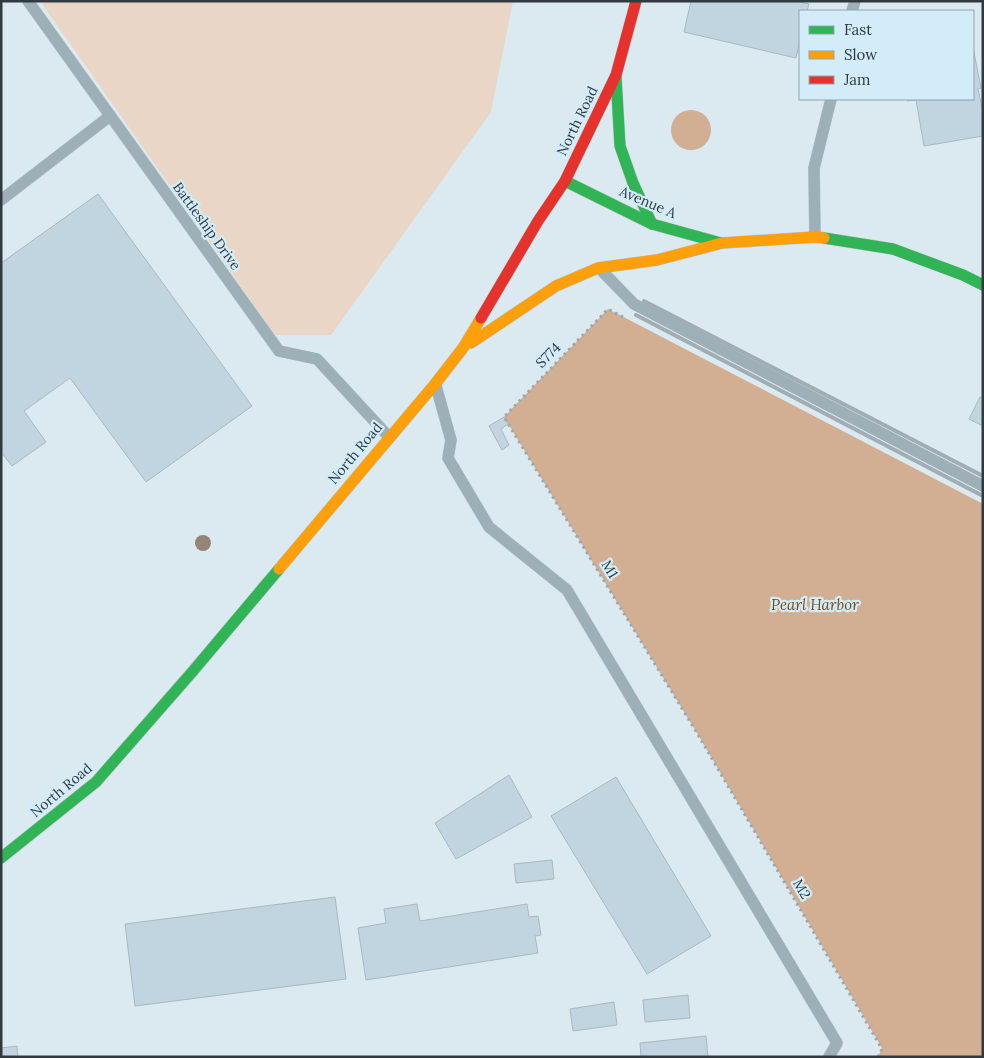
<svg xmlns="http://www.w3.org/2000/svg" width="984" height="1058" viewBox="0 0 984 1058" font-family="Lora,serif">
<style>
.green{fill:#ead6c6}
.water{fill:#d2ae93}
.building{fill:#c0d5df;stroke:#adb8bd}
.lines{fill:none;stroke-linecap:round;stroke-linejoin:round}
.lane-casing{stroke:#bac5cb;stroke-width:12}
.fast-casing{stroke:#bac5cb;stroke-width:12}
.slow-casing{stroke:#bac5cb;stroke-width:12}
.jam-casing{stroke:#bac5cb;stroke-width:12}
.path{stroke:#9aa9af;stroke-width:3;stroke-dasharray:2.5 4;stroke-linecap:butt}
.lane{stroke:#9dafb7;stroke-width:11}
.fast{stroke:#30b455;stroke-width:11}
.slow{stroke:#ff9f0a;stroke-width:11}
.jam{stroke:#e5322d;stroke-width:11}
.rail{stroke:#a0aeb4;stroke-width:4}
.tree{fill:#948576}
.labels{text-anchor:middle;stroke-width:4.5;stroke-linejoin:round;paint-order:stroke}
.street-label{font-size:14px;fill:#303a3f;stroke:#d2ecf9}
.water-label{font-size:15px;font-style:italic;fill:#7e4718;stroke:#d2ecf9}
</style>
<rect width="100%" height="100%" fill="#dbe9f0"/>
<path class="green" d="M45 1H513L491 112 331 335H275L42 4Z"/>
<g class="water">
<circle cx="691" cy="130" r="20"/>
<path d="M608 309 983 504V1057H878L882 1048 697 733 504 417Z"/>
</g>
<g class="building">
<path d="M691 1H795L809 4 807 11H800V40L796 58 684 32Z"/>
<path d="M973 47 981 88 978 89 983 112V136L924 146 916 100 907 101 908 99H973Z"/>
<path d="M98 194 252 406 146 482 70 378 24 411 46 442 12 466 1 452V263Z"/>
<path d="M980 397 983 398V426L969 419Z"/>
<path d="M504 417 508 424 501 429 509 445 502 450 489 426Z"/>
<path d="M509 775 532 817 456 859 435 823Z"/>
<path d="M616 777 711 936 647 974 551 816Z"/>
<path d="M552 860 554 879 516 883 514 864Z"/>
<path d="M335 897 346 979 135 1006 125 924Z"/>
<path d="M417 904 420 921 527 904 529 917 538 916 541 935 535 936 538 953 366 980 358 928 386 923 384 909Z"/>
<path d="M688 995 690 1018 645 1022 643 1000Z"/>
<path d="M614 1002 617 1025 573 1031 570 1009Z"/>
<path d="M706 1036 708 1057H641L640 1043Z"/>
<path d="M17 1046 18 1057H1V1048Z"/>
</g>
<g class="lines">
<g class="lane-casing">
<g id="lane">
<path d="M28 1 279 351 317 359 389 437"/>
<path d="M852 11 855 1"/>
<path d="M1 200 110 116"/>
<path d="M815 237 814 168 831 99"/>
<path d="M600 269 634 304 983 486"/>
<path d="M436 386 451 440 448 458 489 527 567 590 837 1043 829 1057"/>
</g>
</g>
<g class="fast-casing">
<g id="fast">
<path d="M616 77 620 146 633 183 652 224"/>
<path d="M565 181 652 224 721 243"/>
<path d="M824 238 893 249 963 275 983 285"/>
<path d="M1 858 96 782 193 671 279 569"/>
</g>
</g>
<g class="slow-casing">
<g id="slow">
<path d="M471 343 556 286 598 268 657 260 722 243 815 237 824 238"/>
<path d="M279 569 435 384 463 348 481 318"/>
</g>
</g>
<g class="jam-casing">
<path id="jam" d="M481 318 538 221 565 181 616 75 636 1"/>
</g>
<path class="path" d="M623 317 608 309 504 417 697 733 882 1049 878 1057"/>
<use href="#lane" class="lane"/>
<use href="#fast" class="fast"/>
<use href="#slow" class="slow"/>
<use href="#jam" class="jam"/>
<g class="rail">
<path d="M644 301 983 476"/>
<path d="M636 315 983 496"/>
</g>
</g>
<circle class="tree" cx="203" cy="543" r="8"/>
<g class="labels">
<g class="street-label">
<text transform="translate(577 121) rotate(-64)" y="5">North Road</text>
<text transform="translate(648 202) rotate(23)" y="5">Avenue A</text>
<text transform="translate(207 226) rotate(54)" y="5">Battleship Drive</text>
<text transform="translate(548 355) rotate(-46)" y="5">S774</text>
<text transform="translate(355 453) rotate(-50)" y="5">North Road</text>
<text transform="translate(610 569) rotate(59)" y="5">M1</text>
<text transform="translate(61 790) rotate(-40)" y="5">North Road</text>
<text transform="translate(802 889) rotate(60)" y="5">M2</text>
</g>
<g class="water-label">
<text x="815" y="610">Pearl Harbor</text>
</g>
</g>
<rect width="984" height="1058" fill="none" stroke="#303a3f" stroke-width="5"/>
<rect x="799" y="10" width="175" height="90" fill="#d2ecf9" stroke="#91a5af"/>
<rect x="809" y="26" width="25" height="8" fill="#30b455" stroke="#91a5af"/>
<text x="844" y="35" font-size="15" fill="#303a3f">Fast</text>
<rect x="809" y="51" width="25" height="8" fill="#ff9f0a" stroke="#91a5af"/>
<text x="844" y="60" font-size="15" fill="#303a3f">Slow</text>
<rect x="809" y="76" width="25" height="8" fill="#e5322d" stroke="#91a5af"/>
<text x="844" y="85" font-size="15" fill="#303a3f">Jam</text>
</svg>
